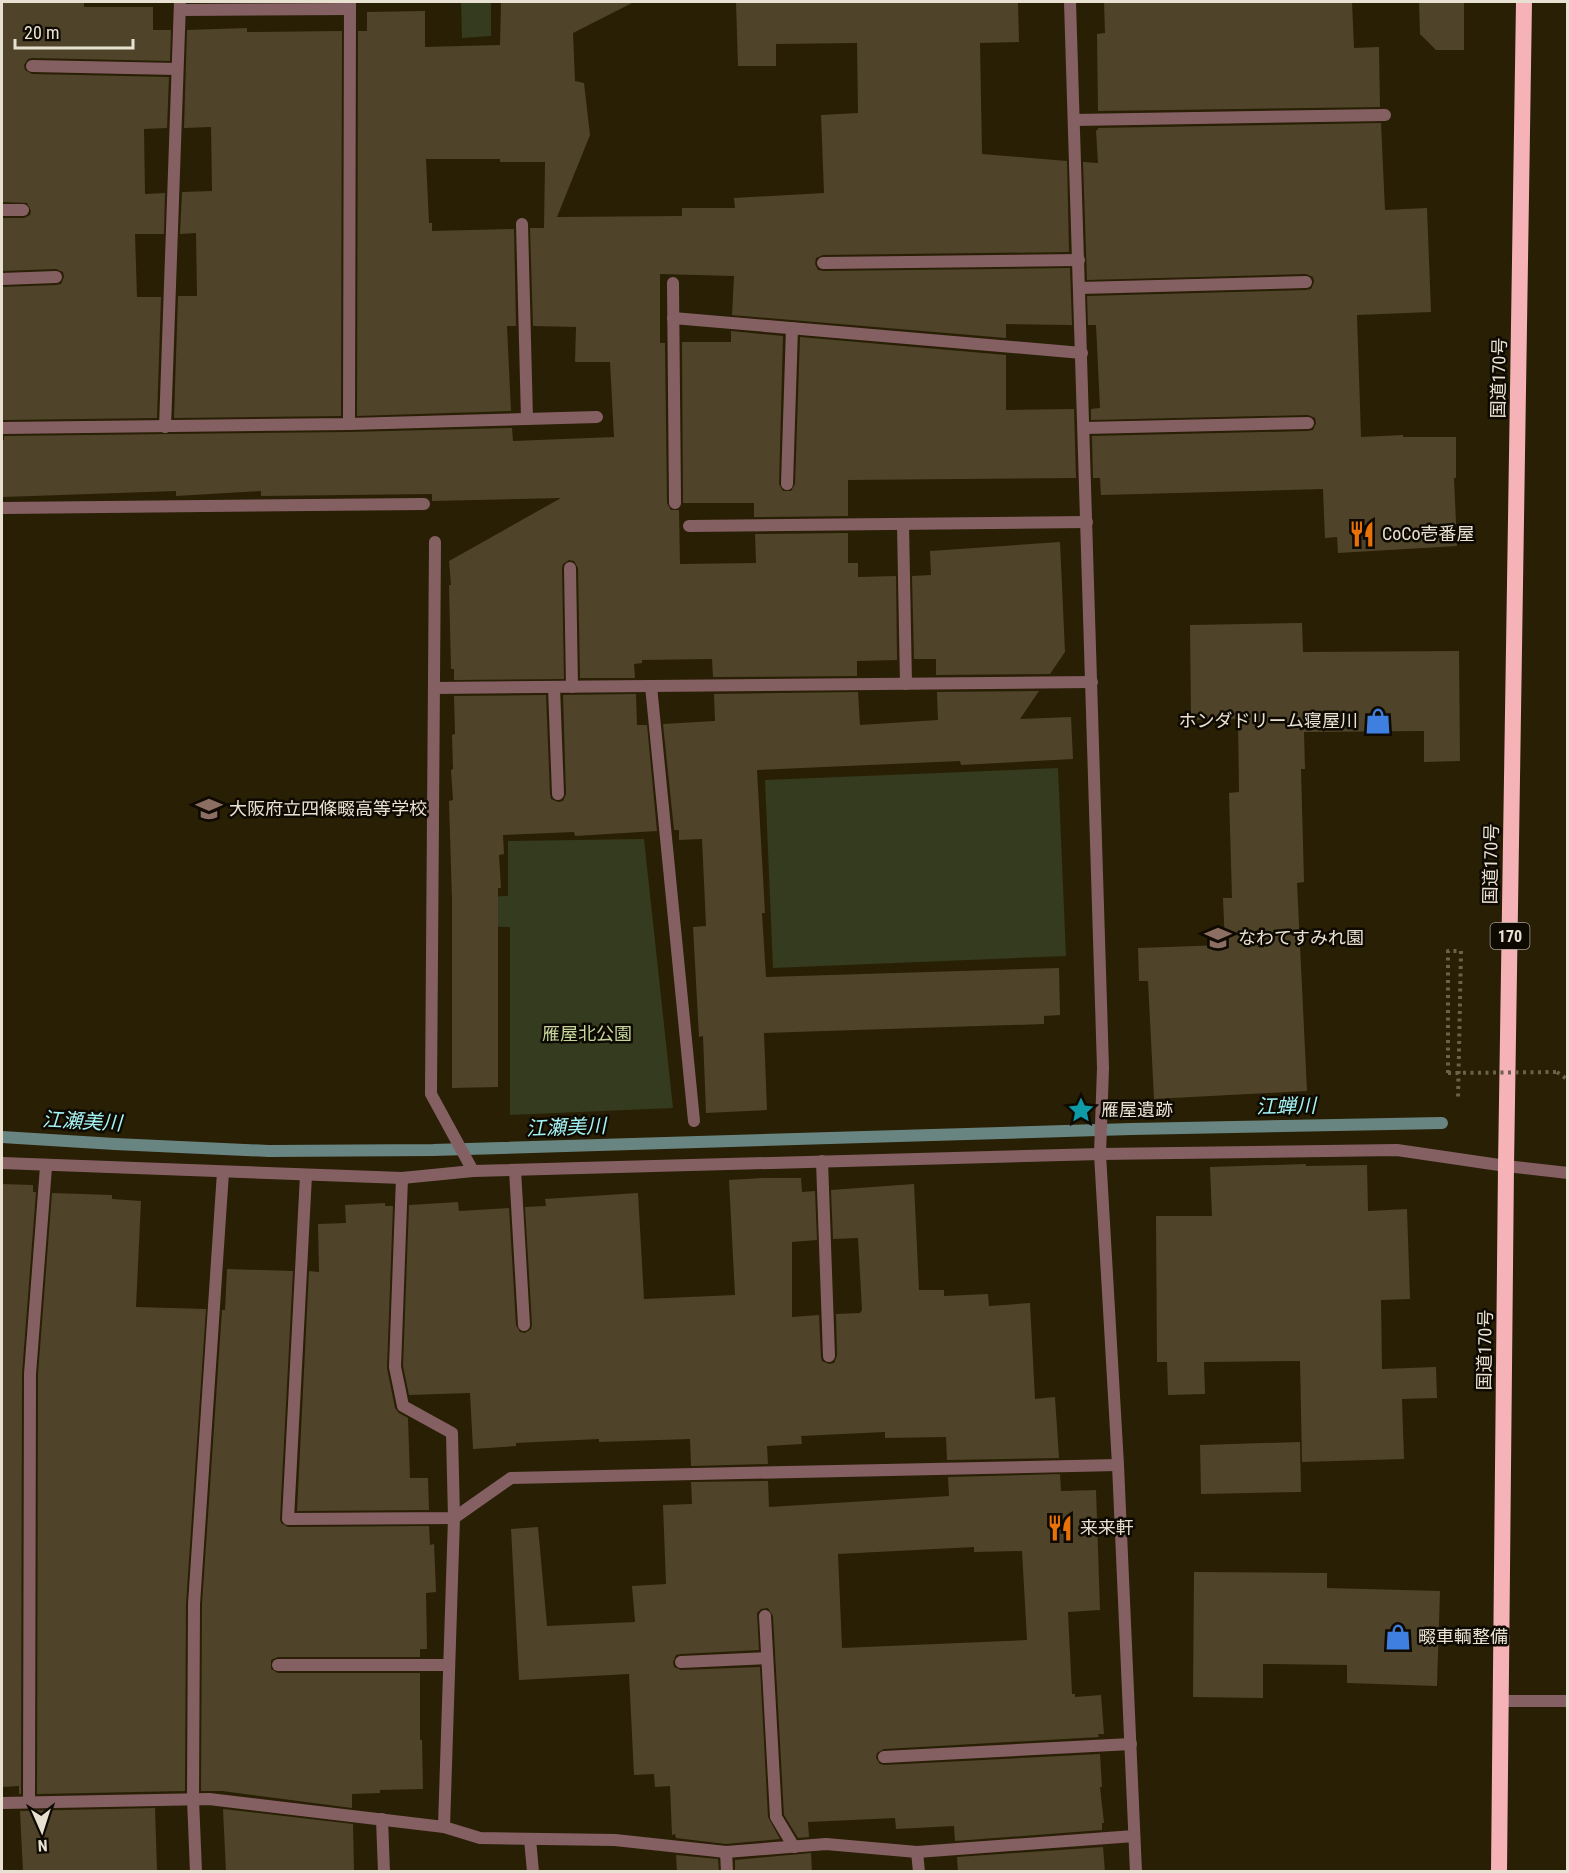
<svg xmlns="http://www.w3.org/2000/svg" width="1569" height="1873" viewBox="0 0 1569 1873" font-family="'Roboto Condensed','Noto Sans JP',sans-serif">
<style>
.green{fill:#343b1e}
.lines{fill:none;stroke-linecap:round;stroke-linejoin:round}
.stream{stroke:#698581;stroke-width:12}
.building{fill:#4f442a;fill-rule:evenodd}
.path{stroke:#6b624c;stroke-width:4;stroke-dasharray:3 4.5;stroke-linecap:butt}
.service{stroke:#856063;stroke-width:12}
.minor{stroke:#856063;stroke-width:12}
.tertiary{stroke:#856063;stroke-width:12}
.trunk{stroke:#f5b3b8;stroke-width:16}
.path-bridge{stroke:#6b624c;stroke-width:4;stroke-dasharray:3 4.5;stroke-linecap:butt}
.labels{text-anchor:middle;stroke-width:5;stroke-linejoin:round;paint-order:stroke}
.shield{fill:#0e0a02;stroke:#a7a094;stroke-width:1.5}
.shield-label{font-size:16px;font-weight:bold;fill:#e8e1d2}
.street-label{font-size:18px;fill:#e8e1d2;stroke:#0e0a02}
.poi-label{font-size:18px;fill:#e8e1d2;stroke:#0e0a02;text-anchor:start}
.park-label{font-size:18px;fill:#c7d69d;stroke:#0e0a02}
.water-label{font-size:20px;font-style:italic;fill:#a4f3f5;stroke:#0e0a02}
</style>
<rect width="100%" height="100%" fill="#291f05"/>
<g class="green">
<path d="M461 2H491V36L462 38Z"/>
<path d="M1058 768 1066 956 773 968 765 780Z"/>
<path d="M644 839 673 1108 510 1115V927L454 926 452 898 508 896V841Z"/>
</g>
<g class="lines">
<path class="stream" d="M2 1137 115 1144 269 1151 433 1150 1131 1129 1442 1123"/>
</g>
<g class="building">
<path d="M2 2H84V7H153V30H171L170 61 32 58 28 59 24 65 25 70 32 74 169 77 167 128 144 129 145 194 165 193 164 234H135L137 297H161L157 418 3 420 2 287 56 285 61 284 64 277 63 272 56 269 2 271V218H24L30 215 31 211 27 203 2 202Z"/>
<path d="M501 2H634L573 33 575 81 584 83 590 135 557 217 682 216V208H735L734 198 824 193 821 115 858 113 857 43 776 44V66H738L736 2H1018L1019 42 980 43 982 154 1067 161 1069 252 823 255 816 258 815 264 818 270 823 271 1070 268 1072 325 1006 324V338L732 315 734 276 660 274V343H665L667 503 671 510H679L680 564 756 563 755 534 848 533V563H858V577L896 576 897 660 857 661V676L713 677 712 659 642 660V663L634 664 635 678H580L578 568 574 561 569 560 563 564 562 568 564 679 454 680V669H451L449 585H451L449 561 561 498 432 501V494L261 496V491L176 496V491L3 497 2 440H4V436L349 432 512 428 513 441 614 437 610 362H575L576 327 533 326 530 228H544L545 162H500V159H426L429 223H432V231L514 229 516 326H507L511 411 357 416 358 31H367V12L425 11V47L500 45Z"/>
<path d="M1104 2H1352L1354 48 1379 47 1380 107 1098 111 1097 34 1105 33Z"/>
<path d="M1419 2H1464V50H1436L1420 34Z"/>
<path d="M247 28V32L342 31 341 416 174 418 178 296H197L196 233 180 234 182 192 212 191 211 127 184 128 187 30Z"/>
<path d="M1381 123 1385 210 1427 208 1431 312 1357 315 1361 437 1403 435V437H1456V478H1454L1457 546 1338 553 1337 537 1325 538 1323 489 1101 495 1100 478H1093L1092 436 1308 431 1313 430 1316 423 1315 418 1308 415 1091 420V409L1100 408 1096 325H1088L1087 296 1306 290 1311 289 1314 282 1313 277 1306 274 1087 280 1083 162 1098 163 1096 130H1098V128Z"/>
<path d="M731 331 783 336 779 484 783 491H791L795 484 800 337 1006 355V410L1074 409 1076 478 848 480V516L754 517V503H683L682 342H731Z"/>
<path d="M1060 542 1065 652 1050 674 936 675V659H914L912 576 931 575 930 551Z"/>
<path d="M1302 623 1303 652 1459 651 1460 761 1424 762V731L1304 732 1305 769H1301L1304 882 1297 883 1307 1091 1154 1099 1148 981H1139L1138 948 1225 945 1223 898H1232L1229 793 1239 792 1238 719 1191 720 1190 625Z"/>
<path d="M1039 691 1020 719 1071 717 1073 759 961 765 960 761 757 770 765 913H762L766 977 1059 968 1060 1015 1044 1016V1024L764 1033 767 1110 706 1113 703 1036 699 1037 693 927 706 926 702 839 679 840V830H674L663 724 715 721 714 694 858 692 860 725 938 720 937 692Z"/>
<path d="M636 694 637 725H647L657 831 575 836 574 832 503 835 504 854 499 855 501 888H498V1087L452 1088V901L449 801 453 800 451 770 453 769 452 735 455 734 454 696 546 695 550 794 551 799 558 802 563 801 566 794 563 695Z"/>
<path d="M1306 1164V1166L1367 1165 1368 1211 1407 1209 1410 1299 1381 1300 1382 1369 1436 1367 1437 1398 1402 1399 1404 1459 1302 1462 1300 1361 1204 1362 1205 1394 1168 1395 1167 1362H1157L1156 1216H1212L1210 1167Z"/>
<path d="M763 1178H801L802 1192 815 1191 817 1240 792 1242V1317L819 1315 821 1357 822 1361 829 1364 834 1363 837 1356 836 1314 860 1313 862 1310 858 1238 833 1239 831 1190 914 1184 919 1290H944V1296L988 1294 989 1306 1030 1303 1035 1399 1055 1397 1059 1458 947 1460 946 1437 885 1438V1432L801 1436 802 1444 767 1446 768 1464 691 1466 690 1439 599 1442V1439L516 1443V1446L473 1449 470 1393 409 1395 403 1366 409 1205 458 1202 459 1211 509 1208 516 1325 520 1332 525 1333 531 1329 532 1325 525 1207 546 1206 545 1199 638 1193 644 1299 735 1295 729 1180Z"/>
<path d="M2 1184 33 1185V1192H36L22 1374 21 1794H19V1786L2 1787Z"/>
<path d="M52 1193 112 1195V1199L141 1201 136 1307 206 1309 186 1604 185 1791 37 1794 38 1374Z"/>
<path d="M385 1203V1206H393L387 1368 395 1408 399 1413 408 1418 410 1478H428L429 1510 297 1511 309 1271 319 1272 318 1224 346 1223 345 1205Z"/>
<path d="M227 1269 293 1271 280 1519 281 1523 288 1527 429 1526 430 1545 434 1544 436 1592 426 1593 427 1649H420V1657H278L271 1660V1669L278 1673H420V1740H422L423 1789 380 1790V1793L352 1794V1808L222 1791H201L202 1604 222 1310H225Z"/>
<path d="M1300 1442 1301 1492 1201 1494 1200 1445Z"/>
<path d="M1060 1474 1061 1491 1096 1490 1100 1610 1068 1612 1072 1694H1075V1697L1101 1695 1104 1734H1098L1099 1737 884 1749 877 1753 876 1758 880 1764 884 1765 1100 1754 1102 1787H1100L1104 1823H1102V1830L955 1841 954 1826 896 1829 895 1818 808 1822 809 1837 798 1838 784 1815 773 1616 768 1608 761 1609 757 1613 759 1650 681 1654 676 1655 673 1662 674 1667 681 1670 760 1667 768 1817 780 1839 726 1844 676 1838 675 1834 672 1835 670 1786 655 1787 654 1774 634 1775 629 1674 519 1680 511 1529 538 1527 547 1626 635 1622 632 1586 666 1584 663 1505 692 1504 691 1482 768 1481 769 1507 949 1496 948 1477ZM974 1547V1552L1022 1551 1027 1640 842 1648 838 1554Z"/>
<path d="M1194 1572 1327 1573V1588L1440 1591 1437 1686 1347 1683V1665L1263 1664V1698L1193 1697Z"/>
<path d="M155 1808 157 1872H23L20 1811Z"/>
<path d="M223 1809 353 1824 354 1870 226 1872Z"/>
<path d="M1103 1847 1105 1872H958L957 1857Z"/>
<path d="M811 1853 812 1872H735V1860Z"/>
<path d="M676 1855 718 1859 719 1872H677Z"/>
</g>
<g class="lines">
<g class="path">
<path d="M1557 1072 1568 1080"/>
<path d="M1448 1073V951H1461L1458 1100"/>
</g>
<g class="service">
<path d="M522 224 527 419"/>
<path d="M349 424 597 417"/>
<path d="M787 484 792 328"/>
<path d="M2 508 424 504"/>
<path d="M570 568 572 687"/>
<path d="M554 687 558 794"/>
<path d="M822 1161 829 1356"/>
<path d="M515 1170 524 1325"/>
<path d="M765 1616 776 1817 794 1847"/>
<path d="M681 1662 767 1658"/>
<path d="M278 1665H449"/>
<path d="M884 1757 1131 1744"/>
<path d="M193 1799 196 1872"/>
<path d="M917 1852 919 1872"/>
</g>
<g class="minor">
<path d="M1070 2 1103 1068 1100 1154 1118 1465 1136 1872"/>
<path d="M180 10 350 9"/>
<path d="M32 66 177 69"/>
<path d="M1074 120 1385 115"/>
<path d="M2 210H23"/>
<path d="M823 263 1079 260"/>
<path d="M2 279 56 277"/>
<path d="M673 283 675 503"/>
<path d="M1080 288 1306 282"/>
<path d="M673 318 1082 353"/>
<path d="M165 427 180 2"/>
<path d="M2 428 349 424 350 2"/>
<path d="M1084 428 1308 423"/>
<path d="M903 524 906 684"/>
<path d="M689 526 1087 522"/>
<path d="M435 542 431 1094 473 1171"/>
<path d="M651 686 694 1121"/>
<path d="M435 688 1092 682"/>
<path d="M2 1163 402 1178 473 1171 1100 1154 1397 1150 1506 1166"/>
<path d="M306 1175 288 1519 454 1518 452 1433 403 1406 395 1367 402 1178"/>
<path d="M1501 1701H1568"/>
<path d="M193 1799 194 1604 223 1172"/>
<path d="M29 1802 30 1374 46 1167"/>
<path d="M2 1803 209 1799 444 1827 480 1838 615 1840 726 1852 826 1844 917 1852 1134 1836"/>
<path d="M382 1819 384 1872"/>
<path d="M444 1827 454 1518 511 1478 1118 1465"/>
<path d="M530 1839 533 1872"/>
<path d="M726 1852 727 1872"/>
</g>
<path class="tertiary" d="M1506 1166 1568 1173"/>
<path class="trunk" d="M1499 1872 1506 1166 1524 2"/>
<path class="path-bridge" d="M1448 1073 1557 1072"/>
</g>
<defs>
<g id="restaurant-bare" transform="scale(2.07)"><path d="M-5-6h1v4h1v-4h1v4h1v-4h1v5L-1.5 .5V6h-2V.5L-5-1ZM5-6V6H3V1.5H1.5Q1.5-4 5-6Z" fill="#e8710a" stroke="#0e0a02" stroke-width="2.5" paint-order="stroke"/></g>
<g id="shop-bare" transform="scale(2.07)"><path d="M-5-2.5h2.3a2.7 3.5 0 0 1 5.4 0H5L5.5 6h-11ZM-1.5-2.5h3a1.5 2.3 0 0 0-3 0Z" fill="#3f7fe0" stroke="#0e0a02" stroke-width="2.5" paint-order="stroke"/></g>
<g id="school-bare" transform="scale(2.07)"><path d="M0-5L7-2L0 1L-7-2ZM-4 1L0 2.5L4 1V4Q0 6-4 4Z" fill="#8d6e63" stroke="#0e0a02" stroke-width="2.5" paint-order="stroke"/></g>
<g id="sight-bare" transform="scale(2.07)"><path d="M0-6L1.8-2.2L6-1.7L2.9 1.2L3.7 5.4L0 3.3L-3.7 5.4L-2.9 1.2L-6-1.7L-1.8-2.2Z" fill="#0f9aa8" stroke="#0e0a02" stroke-width="2.5" paint-order="stroke"/></g>
</defs>
<g fill-rule="evenodd">
<use href="#restaurant-bare" x="1362" y="534"/>
<use href="#shop-bare" x="1378" y="721"/>
<use href="#school-bare" x="209" y="809"/>
<use href="#school-bare" x="1218" y="938"/>
<use href="#sight-bare" x="1081" y="1110"/>
<use href="#restaurant-bare" x="1060" y="1528"/>
<use href="#shop-bare" x="1398" y="1637"/>
</g>
<g class="labels">
<rect class="shield" x="1490.5" y="923" width="39" height="26" rx="4.5"/>
<g class="shield-label">
<text x="1510" y="942">170</text>
</g>
<g class="street-label">
<text transform="translate(1499 378) rotate(-89)" y="6">国道170号</text>
<text transform="translate(1491 864) rotate(-89)" y="6">国道170号</text>
<text transform="translate(1485 1350) rotate(-89)" y="6">国道170号</text>
</g>
<g class="poi-label">
<text x="1382" y="540">CoCo壱番屋</text>
<text x="1358" y="727" text-anchor="end">ホンダドリーム寝屋川</text>
<text x="229" y="815">大阪府立四條畷高等学校</text>
<text x="1238" y="944">なわてすみれ園</text>
<text x="1101" y="1116">雁屋遺跡</text>
<text x="1080" y="1534">来来軒</text>
<text x="1418" y="1643">畷車輌整備</text>
</g>
<g class="park-label">
<text x="587" y="1040">雁屋北公園</text>
</g>
<g class="water-label">
<text transform="translate(1286 1106) rotate(-1)" y="7">江蝉川</text>
<text transform="translate(82 1121) rotate(3)" y="7">江瀬美川</text>
<text transform="translate(566 1127) rotate(-2)" y="7">江瀬美川</text>
</g>
</g>
<rect width="1569" height="1873" fill="none" stroke="#e8e1d2" stroke-width="6"/>
<g transform="translate(42 1831) rotate(177)" stroke="#0e0a02" stroke-width="4.5" paint-order="stroke">
<path d="M0-4.5L10 22L0 15L-10 22Z" fill="#e8e1d2"/>
<text y="-9" font-size="16" font-weight="bold" text-anchor="middle" fill="#e8e1d2">N</text>
</g>
<path d="M15 39v9h118v-9" fill="none" stroke="#e8e1d2" stroke-width="3"/>
<text x="24" y="39" font-size="18" fill="#e8e1d2" stroke="#0e0a02" stroke-width="4.5" paint-order="stroke">20 m</text>
</svg>
